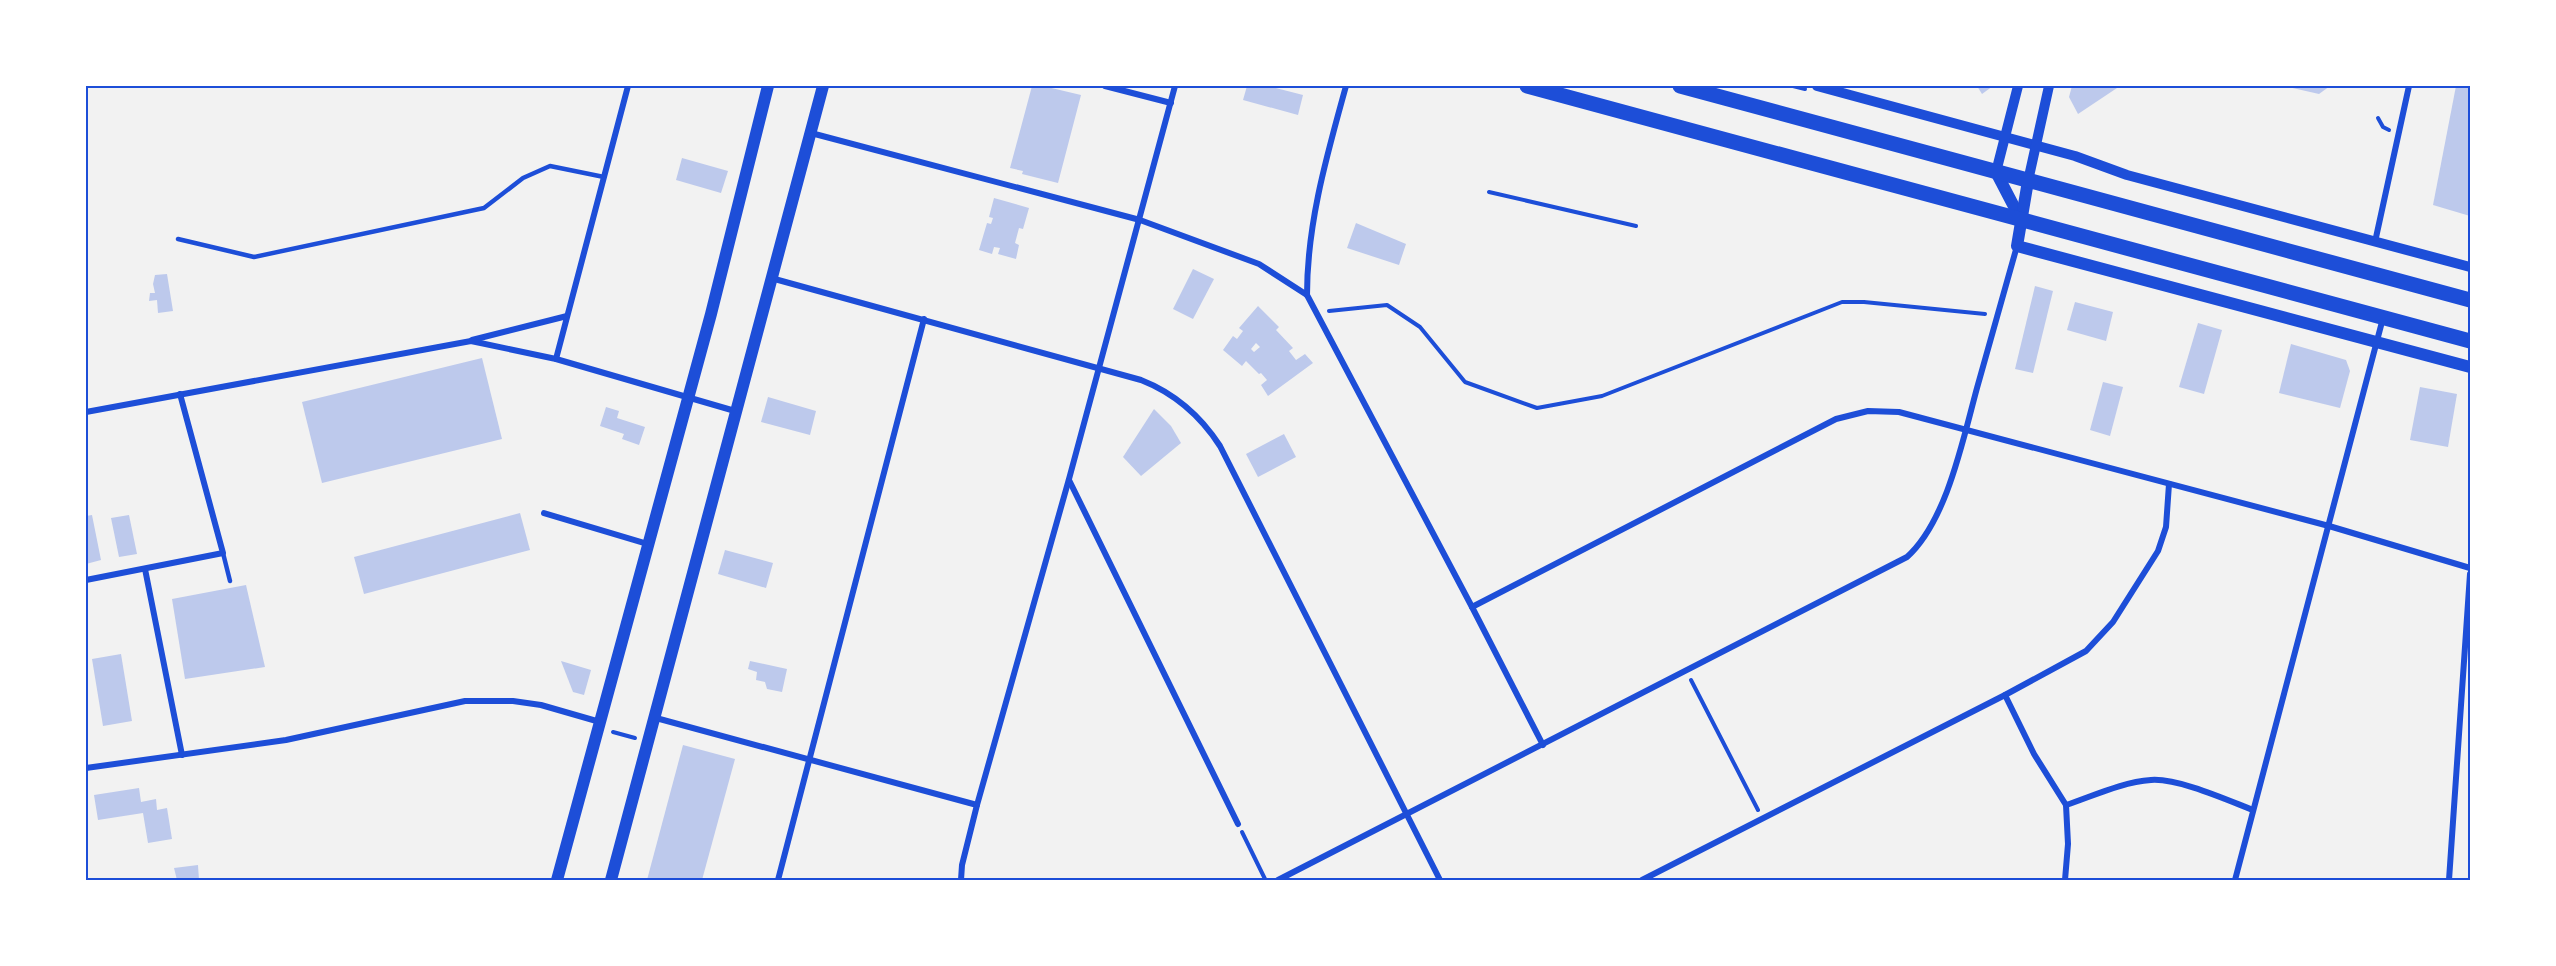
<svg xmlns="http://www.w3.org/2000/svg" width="2556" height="966" viewBox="0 0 2556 966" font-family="'Asap Condensed',sans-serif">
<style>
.building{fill:#bdc9ec;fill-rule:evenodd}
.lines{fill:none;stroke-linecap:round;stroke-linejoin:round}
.path{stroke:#1d4ed8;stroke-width:4}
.service{stroke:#1d4ed8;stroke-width:4.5}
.minor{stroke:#1d4ed8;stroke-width:6}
.tertiary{stroke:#1d4ed8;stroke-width:10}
.secondary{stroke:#1d4ed8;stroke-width:12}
.primary{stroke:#1d4ed8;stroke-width:15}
.neatline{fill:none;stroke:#1d4ed8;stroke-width:2}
</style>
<rect width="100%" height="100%" fill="#f2f2f2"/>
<g class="building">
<path d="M1032 86H1043L1081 95 1058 183 1022 174 1023 171 1010 168Z"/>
<path d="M1247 86H1268L1303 95 1298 115 1243 100Z"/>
<path d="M1977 86H1993L1982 94Z"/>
<path d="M2072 86H2120L2078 114 2069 97Z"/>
<path d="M2284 86H2330L2319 94Z"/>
<path d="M2456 86H2470V216L2433 205Z"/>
<path d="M682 158 728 171 721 193 676 180Z"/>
<path d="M994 198 1029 208 1023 229 1019 228 1015 243 1019 245 1016 259 998 254 1000 248 994 247 992 254 979 250 987 223 991 224 993 218 989 217Z"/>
<path d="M1356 223 1406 244 1399 265 1347 248Z"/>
<path d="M1193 269 1214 279 1193 319 1173 309Z"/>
<path d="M167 274 173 311 158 313 157 300 149 301 150 293H155L153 284 155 275Z"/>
<path d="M2035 286 2053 291 2033 373 2015 369Z"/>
<path d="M2075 302 2113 312 2106 341 2067 330Z"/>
<path d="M1258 306 1279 327 1276 330 1293 348 1289 351 1296 360 1305 354 1313 363 1268 396 1261 385 1267 380 1261 373 1259 374 1246 361 1242 366 1223 350 1233 336 1237 339 1243 331 1239 328ZM1256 343 1260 347 1254 352 1251 349Z"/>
<path d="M2198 323 2222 330 2204 394 2179 387Z"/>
<path d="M2291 344 2346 360 2350 371 2340 408 2279 393Z"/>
<path d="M482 358 502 439 322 483 302 402Z"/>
<path d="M2103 382 2123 387 2110 436 2090 430Z"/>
<path d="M2420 387 2457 394 2448 447 2410 440Z"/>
<path d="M768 397 816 411 810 435 761 422Z"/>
<path d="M606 407 619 411 617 418 645 427 639 445 622 439 624 434 600 426Z"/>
<path d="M1154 409 1171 426 1181 443 1141 476 1123 457Z"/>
<path d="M1284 434 1296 457 1258 477 1246 454Z"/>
<path d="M520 513 530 550 364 594 354 557Z"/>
<path d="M92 515 101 560 86 564V516Z"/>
<path d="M129 515 137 554 119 557 111 518Z"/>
<path d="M725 550 773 563 766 588 718 574Z"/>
<path d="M246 585 265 667 185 679 172 599Z"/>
<path d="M121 654 132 721 103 726 92 659Z"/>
<path d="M561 661 591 670 584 695 573 692Z"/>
<path d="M750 661 787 669 782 692 767 689 765 682 756 680 757 672 748 669Z"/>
<path d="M683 745 735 759 702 880H647Z"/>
<path d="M139 788 141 802 156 799 157 810 167 808 172 839 148 843 143 813 98 820 94 795Z"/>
<path d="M198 865 199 880H177L174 868Z"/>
</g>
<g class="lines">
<g class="path">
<path d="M1793 86 1805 89"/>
<path d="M2378 118 2383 127 2389 130"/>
<path d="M1489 192 1636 226"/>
<path d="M1329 311 1387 305 1420 327 1465 382 1537 408 1602 396 1842 302H1864L1985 314"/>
<path d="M1691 680 1758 810"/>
<path d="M613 732 635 738"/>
<path d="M1242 832 1265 879"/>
</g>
<g class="service">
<path d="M178 239 254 257 484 208 523 178 550 166 604 177"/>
<path d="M223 553 230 581"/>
</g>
<g class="minor">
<path d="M1105 86 1171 103"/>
<path d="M811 133 1140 220 1259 264 1307 295 1472 607 1543 745"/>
<path d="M2375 242 2409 86"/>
<path d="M771 278 1141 380C1174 393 1200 415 1220 446L1440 880"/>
<path d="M1307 295C1307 223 1327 155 1346 86"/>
<path d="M472 340 567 316"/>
<path d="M556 359 628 86"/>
<path d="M86 412 471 341 556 359 735 411"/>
<path d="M1069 480 1238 824"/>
<path d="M544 513 648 544"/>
<path d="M145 569 182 755"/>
<path d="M86 580 223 553 180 394"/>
<path d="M1472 607 1836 419 1868 411 1899 412 2329 526 2470 568"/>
<path d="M2005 695 2034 754 2066 805 2068 844 2065 880"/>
<path d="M656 718 977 805"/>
<path d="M86 768 286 740 465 701H513L541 705 600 722"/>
<path d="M2066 805C2093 796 2122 782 2151 780 2178 778 2227 800 2253 810"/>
<path d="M778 880 924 319"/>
<path d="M961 880 962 865 977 805 1069 479 1175 86"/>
<path d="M1278 880 1907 557C1947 521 1963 439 1977 388 1990 341 2004 293 2017 246"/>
<path d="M1642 880 2005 695 2086 651 2113 622 2158 551 2166 527 2169 484"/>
<path d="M2235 880 2383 318"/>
<path d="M2449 880 2470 574"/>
</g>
<g class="tertiary">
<path d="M1817 86 2075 156 2127 175 2470 267"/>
<path d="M1996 172 2018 86"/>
<path d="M2028 181 2049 86"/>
</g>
<g class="secondary">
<path d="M1996 172 2021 220"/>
<path d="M2028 181 2017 246 2470 367"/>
<path d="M557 880 711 314 768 86"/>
<path d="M611 880 823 86"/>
</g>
<g class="primary">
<path d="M1527 86 2470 341"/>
<path d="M1680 86 2470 300"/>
</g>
</g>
<rect width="2556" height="966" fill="none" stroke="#ffffff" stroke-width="174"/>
<rect x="87" y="87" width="2382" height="792" class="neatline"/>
</svg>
